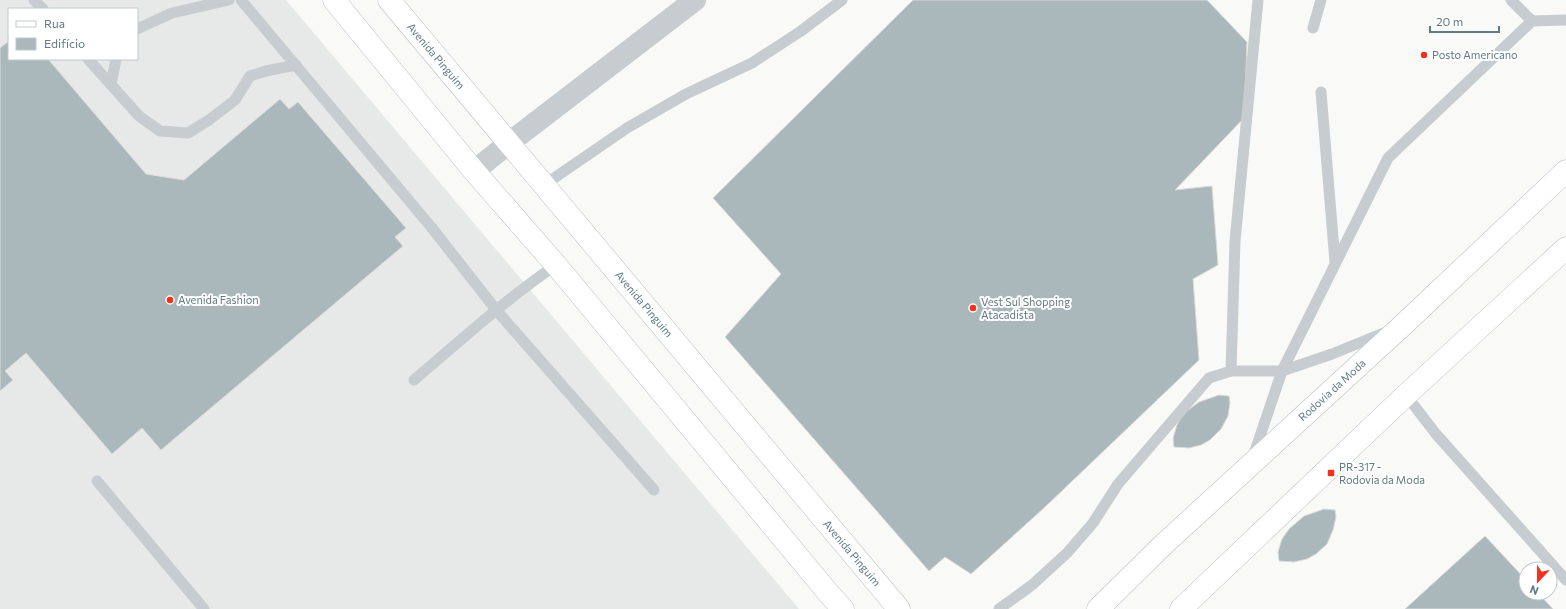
<svg xmlns="http://www.w3.org/2000/svg" width="1566" height="609" viewBox="0 0 1566 609" font-family="Commissioner,sans-serif">
<style>
.built{fill:#e7e9e8;fill-rule:evenodd}
.building{fill:#aab7bb;stroke:#dbdbd9}
.lines{fill:none;stroke-linecap:round;stroke-linejoin:round}
.secondary-casing{stroke:#b8c0c3;stroke-width:23}
.highway-casing{stroke:#b9bec0;stroke-width:23}
.lane{stroke:#c6cccf;stroke-width:11}
.street{stroke:#c6cccf;stroke-width:22}
.secondary{stroke:#fff;stroke-width:22}
.highway{stroke:#fff;stroke-width:22}
.poi-dot{fill:#f3301d;stroke:#fff;stroke-width:1.5}
.labels{text-anchor:middle;stroke-width:4;stroke-linejoin:round;paint-order:stroke}
.poi-label{font-size:11px;fill:#617a84;stroke:#fff;text-anchor:start}
.street-label{font-size:11px;fill:#617a84;stroke:#fff}
</style>
<rect width="100%" height="100%" fill="#f9f9f7"/>
<path class="built" d="M0 0H286L799 609H0ZM9 9H137V59H9Z"/>
<g class="building">
<path d="M913 0H1207L1247 42 1244 118 1175 190 1212 186 1218 265 1193 279 1199 360 1045 507 971 574 945 557 929 571 725 337 781 274 713 198Z"/>
<path d="M9 41V59H48L146 174 184 180 280 99 289 109 298 102 406 228 395 237 403 246 161 450 142 428 112 454 26 353 5 371 13 380 0 391V48Z"/>
<path d="M1219 395 1229 396 1230 403 1228 416 1221 429 1210 440 1201 445 1189 448 1174 447 1173 438 1177 425 1183 414 1199 402Z"/>
<path d="M1324 509 1335 510 1336 517 1333 530 1327 544 1316 554 1307 559 1294 562 1279 561 1278 552 1282 539 1289 529 1304 516Z"/>
<path d="M1485 536 1526 580V593H1538L1553 609H1405Z"/>
</g>
<g class="lines">
<g class="secondary-casing">
<g id="secondary">
<path d="M334 0 474 171 556 265 830 595 843 609"/>
<path d="M389 0 899 609"/>
</g>
</g>
<g class="highway-casing">
<g id="highway">
<path d="M1098 609 1163 545 1403 325 1566 171"/>
<path d="M1181 609 1406 395 1566 248"/>
</g>
</g>
<g class="lane">
<path d="M34 0 43 9"/>
<path d="M241 0 432 228 497 311 654 490"/>
<path d="M1511 0 1532 21"/>
<path d="M1313 28 1321 0"/>
<path d="M137 29 172 13 229 0"/>
<path d="M88 59 139 116 160 131 188 133 209 120 235 100 250 76 266 71 296 65"/>
<path d="M111 85 116 59"/>
<path d="M1321 92 1335 262"/>
<path d="M544 185 627 128 686 94 752 63 801 31 842 0"/>
<path d="M1231 371 1235 241 1258 0"/>
<path d="M414 380C460 341 506 299 556 265"/>
<path d="M1406 395 1436 434 1566 580"/>
<path d="M1253 457 1282 371 1388 158 1532 21 1566 20"/>
<path d="M97 481 204 609"/>
<path d="M999 609 1032 585 1067 553 1093 523 1118 484 1209 378 1231 371H1282L1332 354 1386 332"/>
</g>
<path class="street" d="M474 171 509 143 695 0"/>
<use href="#secondary" class="secondary"/>
<use href="#highway" class="highway"/>
</g>
<g class="poi-dot">
<circle cx="1424" cy="55" r="4"/>
<circle cx="170" cy="300" r="4"/>
<circle cx="973" cy="308" r="4"/>
<rect x="1327" y="469" width="8" height="8" rx="2"/>
</g>
<g class="labels">
<g class="poi-label">
<text x="1432" y="59">Posto Americano</text>
<text x="178" y="304">Avenida Fashion</text>
<text x="981" y="306">Vest Sul Shopping<tspan x="981" dy="13">Atacadista</tspan></text>
<text x="1339" y="471">PR-317 -<tspan x="1339" dy="13">Rodovia da Moda</tspan></text>
</g>
<g class="street-label">
<text transform="translate(436 56) rotate(50)" y="4">Avenida Pinguim</text>
<text transform="translate(644 304) rotate(50)" y="4">Avenida Pinguim</text>
<text transform="translate(1332 390) rotate(-42)" y="4">Rodovia da Moda</text>
<text transform="translate(852 553) rotate(50)" y="4">Avenida Pinguim</text>
</g>
</g>
<rect x="8" y="8" width="130" height="52" fill="#ffffff" stroke="#c0cace"/>
<rect x="16" y="21" width="20" height="6" fill="#ffffff" stroke="#c0cace"/>
<text x="44" y="28" font-size="12" fill="#617a84">Rua</text>
<rect x="16" y="38" width="20" height="12" fill="#aab7bb" stroke="#c0cace"/>
<text x="44" y="48" font-size="12" fill="#617a84">Edifício</text>
<g transform="translate(1538 581) rotate(202)"><circle r="19" fill="#ffffff" stroke="#c0cace"/>
<path d="M0-3L7 15L0 10L-7 15Z" fill="#f3301d"/>
<text y="-6" font-size="11" font-weight="bold" text-anchor="middle" fill="#617a84">N</text>
</g>
<path d="M1430 26v6h69v-6" fill="none" stroke="#617a84" stroke-width="2"/>
<text x="1436" y="26" font-size="12" fill="#617a84" stroke="#ffffff" stroke-width="3" paint-order="stroke">20 m</text>
</svg>
